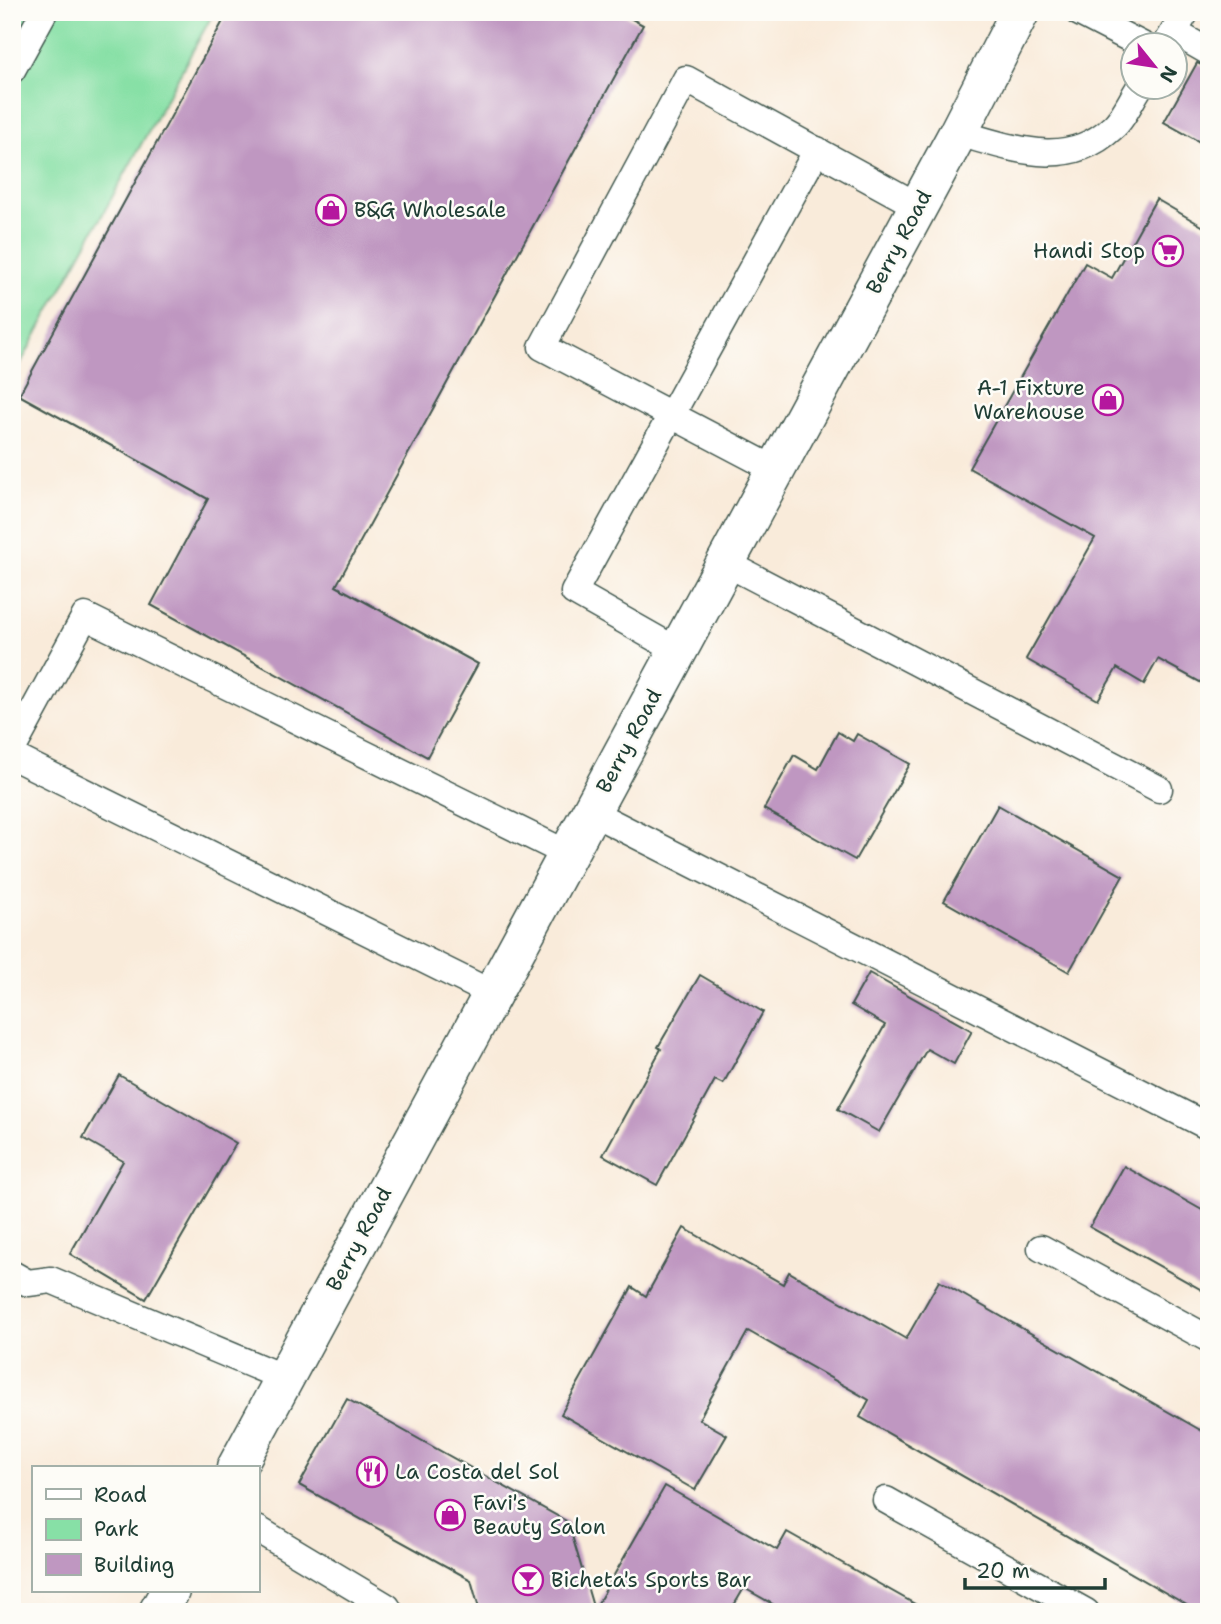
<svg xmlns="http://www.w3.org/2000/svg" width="1221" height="1624" viewBox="0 0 1221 1624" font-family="'Shantell Sans',sans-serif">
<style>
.green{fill:#87e0a6;stroke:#538e6d;stroke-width:2}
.building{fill:#bf97c1}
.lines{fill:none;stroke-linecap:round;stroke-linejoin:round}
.service-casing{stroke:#40574d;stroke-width:29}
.tertiary-casing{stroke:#40574d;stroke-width:41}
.service{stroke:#fff;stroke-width:26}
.tertiary{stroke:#fff;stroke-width:38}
.labels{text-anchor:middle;stroke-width:5;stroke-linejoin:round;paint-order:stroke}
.poi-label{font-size:21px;fill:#1f3d34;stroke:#fdfcf7;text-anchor:start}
.street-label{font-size:21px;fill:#1f3d34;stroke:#fdfcf7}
</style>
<rect width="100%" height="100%" fill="#fdfcf7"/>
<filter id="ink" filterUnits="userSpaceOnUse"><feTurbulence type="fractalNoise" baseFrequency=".0143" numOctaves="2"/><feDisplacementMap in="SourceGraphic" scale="14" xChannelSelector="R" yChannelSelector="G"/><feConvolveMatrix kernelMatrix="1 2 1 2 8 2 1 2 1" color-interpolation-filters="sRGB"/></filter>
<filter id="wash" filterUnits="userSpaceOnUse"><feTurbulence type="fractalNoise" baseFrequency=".00686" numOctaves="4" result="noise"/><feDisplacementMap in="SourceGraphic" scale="28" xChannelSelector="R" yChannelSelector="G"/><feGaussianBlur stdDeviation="1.57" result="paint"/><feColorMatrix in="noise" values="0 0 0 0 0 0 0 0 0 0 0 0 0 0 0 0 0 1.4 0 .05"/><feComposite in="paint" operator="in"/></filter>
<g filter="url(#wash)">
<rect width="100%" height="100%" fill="#f9ebda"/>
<path class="green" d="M12 12H214L12 379Z"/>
<g id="blocks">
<g class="building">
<path d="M228 12H619L643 25 336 586 478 664 427 757 151 605 208 499 19 395Z"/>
<path d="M1197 63 1209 68V147L1164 122Z"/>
<path d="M1156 199 1209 230V687L1158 659 1144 684 1117 668 1098 700 1026 659 1095 538 969 468 1085 263 1112 278Z"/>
<path d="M838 732 853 741 857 734 910 764 855 860 764 809 794 755 818 769Z"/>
<path d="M998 805 1123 876 1069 972 944 901Z"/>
<path d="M869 973 972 1031 954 1064 927 1049 879 1132 838 1109 885 1025 851 1005Z"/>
<path d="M700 975 763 1012 723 1084 715 1080 657 1185 603 1155 661 1049 658 1047Z"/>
<path d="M119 1075 236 1143 146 1299 70 1254 123 1161 83 1138Z"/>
<path d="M1124 1166 1209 1214V1294L1090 1227Z"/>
<path d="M684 1228 783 1284 789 1272 906 1339 939 1281 1209 1435V1612H1199L860 1417 869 1400 748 1331 699 1419 727 1435 695 1490 561 1414 632 1287 646 1296Z"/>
<path d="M347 1399 568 1522 594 1610 665 1486 777 1550 787 1532 929 1612H787L744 1588 730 1612H480L471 1580 299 1485Z"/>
</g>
</g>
</g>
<g filter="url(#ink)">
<use href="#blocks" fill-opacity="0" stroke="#40574d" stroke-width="2"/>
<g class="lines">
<g class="service-casing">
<g id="service">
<path d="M1078 12 1144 46"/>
<path d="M1174 32 1209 52"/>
<path d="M1165 46 1186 12"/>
<path d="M12 70 44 12"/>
<path d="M958 133C1010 147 1066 171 1112 128 1123 119 1131 100 1139 88"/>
<path d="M776 470 542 347 686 79 918 206"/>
<path d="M726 563 1159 789"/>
<path d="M678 651 574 592 817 150"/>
<path d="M12 750 85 616 568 854"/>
<path d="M12 756 491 993"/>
<path d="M591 812 1209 1127"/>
<path d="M1041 1248 1209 1339"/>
<path d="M12 1274 28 1283 51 1280 284 1378"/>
<path d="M886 1500 1086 1612"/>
<path d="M257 1529 387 1607 390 1612"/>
</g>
</g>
<g class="tertiary-casing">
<g id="tertiary">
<path d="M236 1468 958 133 1020 12"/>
<path d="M158 1612 170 1591"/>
</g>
</g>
<use href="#service" class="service"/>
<use href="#tertiary" class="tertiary"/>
</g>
</g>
<defs>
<g id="shop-ring" transform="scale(1.575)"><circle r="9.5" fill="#fdfcf7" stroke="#b5179e" stroke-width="1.5"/><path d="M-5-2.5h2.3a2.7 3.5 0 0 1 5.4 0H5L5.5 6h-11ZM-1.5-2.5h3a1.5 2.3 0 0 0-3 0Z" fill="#b5179e"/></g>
<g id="supermarket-ring" transform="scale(1.575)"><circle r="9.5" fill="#fdfcf7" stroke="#b5179e" stroke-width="1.5"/><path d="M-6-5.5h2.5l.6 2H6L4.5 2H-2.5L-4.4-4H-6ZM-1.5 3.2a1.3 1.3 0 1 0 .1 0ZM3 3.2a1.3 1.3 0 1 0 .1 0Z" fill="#b5179e"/></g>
<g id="restaurant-ring" transform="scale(1.575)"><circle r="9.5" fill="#fdfcf7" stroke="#b5179e" stroke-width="1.5"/><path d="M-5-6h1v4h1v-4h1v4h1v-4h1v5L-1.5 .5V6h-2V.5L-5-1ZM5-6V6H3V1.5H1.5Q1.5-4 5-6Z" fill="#b5179e"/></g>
<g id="bar-ring" transform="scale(1.575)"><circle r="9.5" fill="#fdfcf7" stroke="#b5179e" stroke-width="1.5"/><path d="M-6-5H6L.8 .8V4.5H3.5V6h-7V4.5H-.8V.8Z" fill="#b5179e"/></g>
</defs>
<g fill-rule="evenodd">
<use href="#shop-ring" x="331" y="210"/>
<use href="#supermarket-ring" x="1168" y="251"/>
<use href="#shop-ring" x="1108" y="400"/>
<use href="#restaurant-ring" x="372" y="1472"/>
<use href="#shop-ring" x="450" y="1515"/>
<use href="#bar-ring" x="528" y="1580"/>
</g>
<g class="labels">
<g class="poi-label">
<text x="354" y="217">B&amp;G Wholesale</text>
<text x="1145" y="258" text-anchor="end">Handi Stop</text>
<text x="1085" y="395" text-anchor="end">A-1 Fixture<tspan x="1085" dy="24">Warehouse</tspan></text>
<text x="395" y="1479">La Costa del Sol</text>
<text x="473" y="1510">Favi's<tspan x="473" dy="24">Beauty Salon</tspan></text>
<text x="551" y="1587">Bicheta's Sports Bar</text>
</g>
<g class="street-label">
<text transform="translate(899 242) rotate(-62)" y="7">Berry Road</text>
<text transform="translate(629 741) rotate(-62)" y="7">Berry Road</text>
<text transform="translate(359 1239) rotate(-62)" y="7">Berry Road</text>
</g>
</g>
<rect width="1221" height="1624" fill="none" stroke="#fdfcf7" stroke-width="42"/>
<rect x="32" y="1466" width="228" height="126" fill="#fdfcf7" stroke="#a4b0a9" stroke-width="2"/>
<rect x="46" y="1489" width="35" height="10" fill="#ffffff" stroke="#a4b0a9" stroke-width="2"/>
<text x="94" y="1502" font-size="21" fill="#1f3d34">Road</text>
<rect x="46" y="1519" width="35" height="21" fill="#87e0a6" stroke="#a4b0a9" stroke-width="2"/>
<text x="94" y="1536" font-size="21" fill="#1f3d34">Park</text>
<rect x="46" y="1554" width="35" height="21" fill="#bf97c1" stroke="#a4b0a9" stroke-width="2"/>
<text x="94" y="1572" font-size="21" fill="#1f3d34">Building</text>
<g transform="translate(1154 66) rotate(120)"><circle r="33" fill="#fdfcf7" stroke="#a4b0a9" stroke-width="2"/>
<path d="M0-5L12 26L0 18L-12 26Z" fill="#b5179e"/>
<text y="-10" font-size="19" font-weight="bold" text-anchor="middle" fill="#1f3d34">N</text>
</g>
<path d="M965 1578v10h140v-10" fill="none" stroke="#1f3d34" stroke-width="3.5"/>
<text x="976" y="1578" font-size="21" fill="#1f3d34" stroke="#fdfcf7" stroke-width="5" paint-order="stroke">20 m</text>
</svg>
